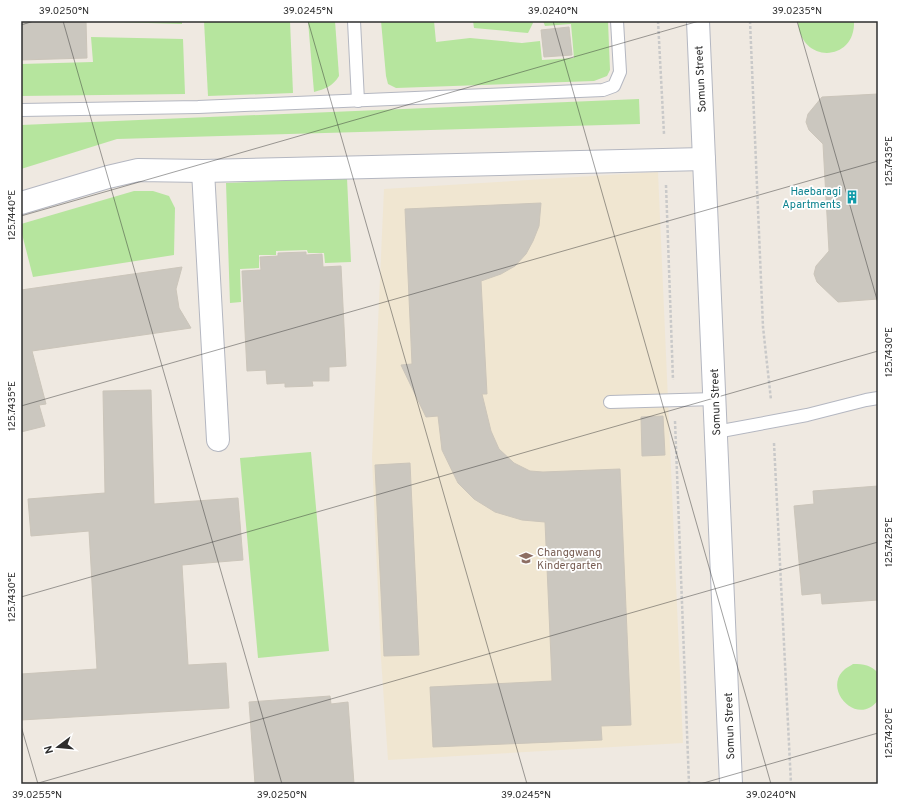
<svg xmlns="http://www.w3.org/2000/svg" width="899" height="805" viewBox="0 0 899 805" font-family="Overpass,sans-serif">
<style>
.education{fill:#f0e6d1}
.green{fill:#b6e59e}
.building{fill:#cbc7bf;stroke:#cbc5ba}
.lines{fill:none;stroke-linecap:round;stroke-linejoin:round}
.service-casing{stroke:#b4b7c1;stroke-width:14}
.minor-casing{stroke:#b4b7c1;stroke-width:24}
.path{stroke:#c9c9c9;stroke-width:2.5;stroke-dasharray:3 2;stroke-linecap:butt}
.service{stroke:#fff;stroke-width:12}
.minor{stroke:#fff;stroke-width:22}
.ticks{fill:none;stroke:#2e2e2e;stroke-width:1;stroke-opacity:0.45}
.labels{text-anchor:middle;stroke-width:3.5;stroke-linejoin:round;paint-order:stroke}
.street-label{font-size:11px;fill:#2e2e2e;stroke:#fff}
.culture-label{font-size:11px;fill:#0d838f;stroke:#fff;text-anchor:end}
.education-label{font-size:11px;fill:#785e54;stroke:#fff;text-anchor:start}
.neatline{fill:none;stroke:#2e2e2e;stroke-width:1.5}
.ticks-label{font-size:10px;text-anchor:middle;fill:#2e2e2e}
</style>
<rect width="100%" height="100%" fill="#efe9e1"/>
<path class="education" d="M658 172 683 743 388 760 381 658 372 458 384 189Z"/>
<g class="green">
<path d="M115 21H182V24L115 22Z"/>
<path d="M204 21H290L293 93 208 96Z"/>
<path d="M308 21H335L339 76C333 86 325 89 314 92Z"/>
<path d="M381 21H434L436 42 470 38 522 43 540 41 542 60 574 58 571 24 545 26 543 21H608L610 70 607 76 594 81 396 88 388 84 386 76Z"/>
<path d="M473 21H532L533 23 528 33 474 28Z"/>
<path d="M798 21H854C856 62 800 65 798 21Z"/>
<path d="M91 37 183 39 185 94 21 96V64L93 62Z"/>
<path d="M639 99 640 124 117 139 21 169V125Z"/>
<path d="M347 178 351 262 325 263 324 253H308L307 250 276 251V255H259V268L240 269 241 302 230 303 226 183Z"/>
<path d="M134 191H153L169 196 175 208 174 255 33 277 21 230V224Z"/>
<path d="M311 452 329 651 258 658 240 458Z"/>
<path d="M853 664C864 664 871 665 878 673V700C858 728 821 689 845 669 847 667 851 666 853 664Z"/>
</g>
<g class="building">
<path d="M21 21H86L87 58 21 60Z"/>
<path d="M569 27 572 55 544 57 541 30Z"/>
<path d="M878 94V299L838 302 817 282 814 274 816 266 829 251 823 144 809 130 806 122 808 114 822 97Z"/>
<path d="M541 203 539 226 533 241 526 254 515 266 501 274 481 281 487 394H482L491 431 499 449 514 463 530 471 543 472 620 469 631 725 601 726 602 740 433 747 430 687 552 681 545 522 522 520 495 512 474 499 458 483 442 450 438 416 426 417 401 365 412 364 405 209Z"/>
<path d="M306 252V255L322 254 323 267 341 266 346 366 329 367V381H312L313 386 285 387V383L267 384 266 370 247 371 242 271 261 270 260 257 278 256V253Z"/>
<path d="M182 267 176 289 179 308 191 328 32 351 46 404 39 405 45 426 21 432V290Z"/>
<path d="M151 390 154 504 238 498 243 560 182 565 188 665 226 663 229 708 21 720V674L97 669 89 531 31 536 28 499 105 493 103 391Z"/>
<path d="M663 416 665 455 642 456 641 417Z"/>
<path d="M410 463 419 655 384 656 375 465Z"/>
<path d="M878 486V600L822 604 821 593 802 595 794 506 814 504 813 491Z"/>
<path d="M330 696 331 704 348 702 354 784H255L249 702Z"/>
</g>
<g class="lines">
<g class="service-casing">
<g id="service">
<path d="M354 21 358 101"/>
<path d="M21 110 198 107 603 90 614 86 620 72 617 21"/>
<path d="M610 402 715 399"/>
<path d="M716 432 807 415 866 400 878 398"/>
</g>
</g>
<g class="minor-casing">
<g id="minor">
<path d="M698 21 731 784"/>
<path d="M203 171 218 440"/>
<path d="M21 203 108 177 138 170 203 171 704 159"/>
</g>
</g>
<g class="path">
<path d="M658 21 664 134"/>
<path d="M750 21 763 327 771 400"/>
<path d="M666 185 673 380"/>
<path d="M675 421 689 784"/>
<path d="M774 443 791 784"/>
</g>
<use href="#service" class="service"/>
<use href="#minor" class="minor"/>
</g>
<path class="ticks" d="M63 21 282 784M308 21 527 784M553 21 771 784M797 21 878 303M21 25 34 21M21 216 699 21M21 406 878 161M21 597 878 351M21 726 38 784M35 784 878 542M700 784 878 733"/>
<defs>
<g id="building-bare" transform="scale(1.08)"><path d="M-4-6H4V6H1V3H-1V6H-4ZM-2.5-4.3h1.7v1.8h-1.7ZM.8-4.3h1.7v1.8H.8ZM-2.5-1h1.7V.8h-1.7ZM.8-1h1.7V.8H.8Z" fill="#0f9aa8" stroke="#fff" stroke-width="2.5" paint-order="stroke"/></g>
<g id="school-bare" transform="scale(1.08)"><path d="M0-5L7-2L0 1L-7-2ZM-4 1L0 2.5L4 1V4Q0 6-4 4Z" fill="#8d6e63" stroke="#fff" stroke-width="2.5" paint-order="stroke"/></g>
</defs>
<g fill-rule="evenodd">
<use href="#building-bare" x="852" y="197"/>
<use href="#school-bare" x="526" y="558"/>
</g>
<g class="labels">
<g class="street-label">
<text transform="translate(700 79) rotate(-93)" y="4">Somun Street</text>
<text transform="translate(715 402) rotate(-92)" y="4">Somun Street</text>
<text transform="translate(729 726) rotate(-92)" y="4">Somun Street</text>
</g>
<g class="culture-label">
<text x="841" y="195">Haebaragi<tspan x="841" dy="13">Apartments</tspan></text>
</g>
<g class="education-label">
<text x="537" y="556">Changgwang<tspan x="537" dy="13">Kindergarten</tspan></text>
</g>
</g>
<rect width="899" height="805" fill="none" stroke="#ffffff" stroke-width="44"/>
<g transform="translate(58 747) rotate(254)" stroke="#ffffff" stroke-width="3" paint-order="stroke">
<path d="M0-3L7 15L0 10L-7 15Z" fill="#2e2e2e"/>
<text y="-6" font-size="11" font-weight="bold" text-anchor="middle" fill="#2e2e2e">N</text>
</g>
<rect x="22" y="22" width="855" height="761" class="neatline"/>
<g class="ticks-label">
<text x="64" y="14">39.0250°N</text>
<text x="308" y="14">39.0245°N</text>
<text x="553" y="14">39.0240°N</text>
<text x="797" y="14">39.0235°N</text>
<text transform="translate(888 161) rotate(-90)" y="4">125.7435°E</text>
<text transform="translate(11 215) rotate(-90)" y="4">125.7440°E</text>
<text transform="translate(888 352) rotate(-90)" y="4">125.7430°E</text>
<text transform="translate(11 406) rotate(-90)" y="4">125.7435°E</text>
<text transform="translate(888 542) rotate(-90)" y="4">125.7425°E</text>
<text transform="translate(11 597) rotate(-90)" y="4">125.7430°E</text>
<text transform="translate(888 733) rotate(-90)" y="4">125.7420°E</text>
<text x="37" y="798">39.0255°N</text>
<text x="282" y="798">39.0250°N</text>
<text x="526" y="798">39.0245°N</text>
<text x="771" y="798">39.0240°N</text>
</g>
</svg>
